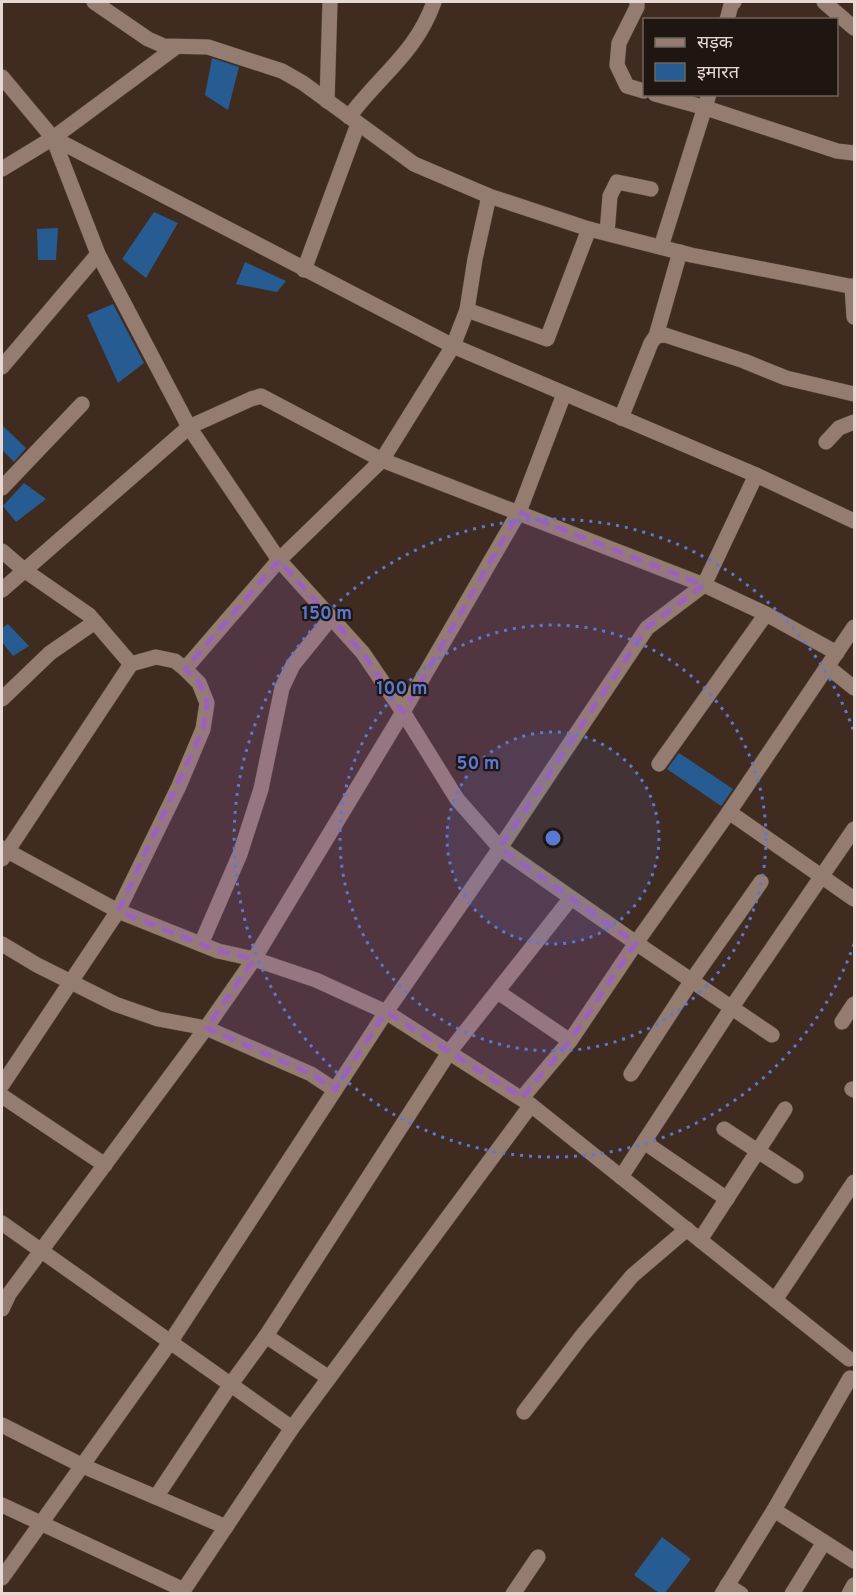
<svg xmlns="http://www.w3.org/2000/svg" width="856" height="1595" viewBox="0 0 856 1595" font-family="Overpass,'Noto Sans Devanagari',sans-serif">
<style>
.building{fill:#265c91}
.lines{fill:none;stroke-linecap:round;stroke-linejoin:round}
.minor-casing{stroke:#57463d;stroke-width:16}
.minor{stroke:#957c70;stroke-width:15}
.marked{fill:#9b60c5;fill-opacity:0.2;stroke:#9b60c5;stroke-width:4.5;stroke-dasharray:12 8;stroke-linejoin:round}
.ring{fill:none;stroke:#5a78d6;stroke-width:3;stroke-dasharray:3 6}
.centre{fill:#5a78d6;stroke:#1f1611;stroke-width:3}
.ring-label{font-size:18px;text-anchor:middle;font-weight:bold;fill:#5a78d6;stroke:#1f1611;stroke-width:4.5;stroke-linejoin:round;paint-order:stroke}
</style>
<rect width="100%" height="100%" fill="#3f2b20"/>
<g class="building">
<path d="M212 58 239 67 228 110 205 95Z"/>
<path d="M154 212 178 223 146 278 122 259Z"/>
<path d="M58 228 56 260H38L37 229Z"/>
<path d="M245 262 286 281 277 292 236 284Z"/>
<path d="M113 304 144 363 118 383 87 315Z"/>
<path d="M2 425 26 448 14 462 2 450Z"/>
<path d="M24 483 46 499 16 522 3 506Z"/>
<path d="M8 624 29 646 13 656 2 642V628Z"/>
<path d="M679 753 733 789 721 806 667 769Z"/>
<path d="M662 1537 691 1559 665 1593H659L634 1575Z"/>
</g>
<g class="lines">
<g class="minor-casing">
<g id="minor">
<path d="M94 2 148 39 164 46 208 47 282 71 303 83 414 164 489 196 589 229 691 255 854 287"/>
<path d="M637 2V7L619 43 617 65 627 86 644 91"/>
<path d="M824 2 854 28"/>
<path d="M727 20 731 5 734 2"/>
<path d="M2 77 53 138 98 254 189 427 279 560 363 653 403 712 457 799 500 848 636 943 772 1035"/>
<path d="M655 94 706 108 837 151 854 153"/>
<path d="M327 101 330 2"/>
<path d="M349 117C380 75 416 53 434 2"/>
<path d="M53 138 453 346 756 475 854 521"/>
<path d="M2 169 53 138 176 47"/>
<path d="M607 233 610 196 617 182 651 189"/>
<path d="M661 247 709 94"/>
<path d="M304 270 358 124"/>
<path d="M852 286 854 317"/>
<path d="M467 310 547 339 589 229"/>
<path d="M656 336 680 252"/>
<path d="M2 367 98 254"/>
<path d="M621 418 651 343 656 336 665 335 744 361 786 378 854 394"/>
<path d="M826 442 839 428 854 422"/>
<path d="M2 488 82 404"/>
<path d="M2 551 24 570 89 615 131 664"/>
<path d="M2 590 189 427 251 399 261 396 382 460 704 585 766 614 837 653"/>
<path d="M828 667 854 688"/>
<path d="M185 669 279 560 382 460 453 346 467 310 475 259 489 196"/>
<path d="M2 699 50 653 95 622"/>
<path d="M659 764 766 614"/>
<path d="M729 812 854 899"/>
<path d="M2 848 118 911 218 951 254 959 316 980 386 1012 531 1105 849 1359"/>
<path d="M2 859 131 664 156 657 175 661 185 669 199 683 207 703 203 729 179 786 118 911 2 1085"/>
<path d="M2 944 37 965 115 1004 158 1019 206 1028 311 1074 335 1090"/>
<path d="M201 944 240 854 261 789 282 688 293 665 331 618"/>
<path d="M498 992 570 1041"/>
<path d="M842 1022 854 1004"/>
<path d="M631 1074 692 980 761 882"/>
<path d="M852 1089 854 1090"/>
<path d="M2 1096 105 1165"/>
<path d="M522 1098 570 1041 636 943 729 812 854 627"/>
<path d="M724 1129 796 1176"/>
<path d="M644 1142 727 1199"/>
<path d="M621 1177 732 1007 854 829"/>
<path d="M2 1223 292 1428"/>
<path d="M700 1240 785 1109"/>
<path d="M775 1300 854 1182"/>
<path d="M2 1309 9 1294 206 1028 254 959 403 712 519 512 564 394"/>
<path d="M266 1336 329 1378"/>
<path d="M524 1412 581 1337 632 1276 687 1229"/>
<path d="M2 1425 83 1466 226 1527"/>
<path d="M156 1497 231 1384 266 1336 450 1051 571 898"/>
<path d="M2 1505 184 1590"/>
<path d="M774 1510 854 1561"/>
<path d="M2 1578 171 1341 386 1012 500 848 647 628 704 585 756 475"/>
<path d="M727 1585 741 1594"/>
<path d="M181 1594 292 1428 531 1105"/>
<path d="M513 1594 538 1557"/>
<path d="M722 1594 774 1510 850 1378"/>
<path d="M792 1594 824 1542"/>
<path d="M849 1594 854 1585"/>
</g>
</g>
<use href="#minor" class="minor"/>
</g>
<path class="marked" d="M519 512 704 585 647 628 500 848 636 943 570 1041 522 1098 386 1012 335 1090 311 1074 206 1028 254 959 218 951 118 911 203 729 207 703 199 683 185 669 279 560 363 653 403 712Z"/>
<circle cx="553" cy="838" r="106" fill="#5a78d6" fill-opacity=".12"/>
<g class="ring">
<circle cx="553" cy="838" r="106"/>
<circle cx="553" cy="838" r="213"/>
<path d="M854 944A319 319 0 1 1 854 732"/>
</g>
<circle cx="553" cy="838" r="9" class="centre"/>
<g class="ring-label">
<text x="327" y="619">150 m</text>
<text x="402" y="694">100 m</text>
<text x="478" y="769">50 m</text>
</g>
<rect width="856" height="1595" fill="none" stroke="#e7d9d2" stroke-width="6"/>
<rect x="643" y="18" width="195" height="78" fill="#1f1611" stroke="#6f645e" stroke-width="1.5"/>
<rect x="655" y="38" width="30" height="9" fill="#957c70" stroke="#6f645e" stroke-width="1.5"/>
<text x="697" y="48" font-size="18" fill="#e7d9d2">सड़क</text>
<rect x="655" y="63" width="30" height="18" fill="#265c91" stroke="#6f645e" stroke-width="1.5"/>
<text x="697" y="78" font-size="18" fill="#e7d9d2">इमारत</text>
</svg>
